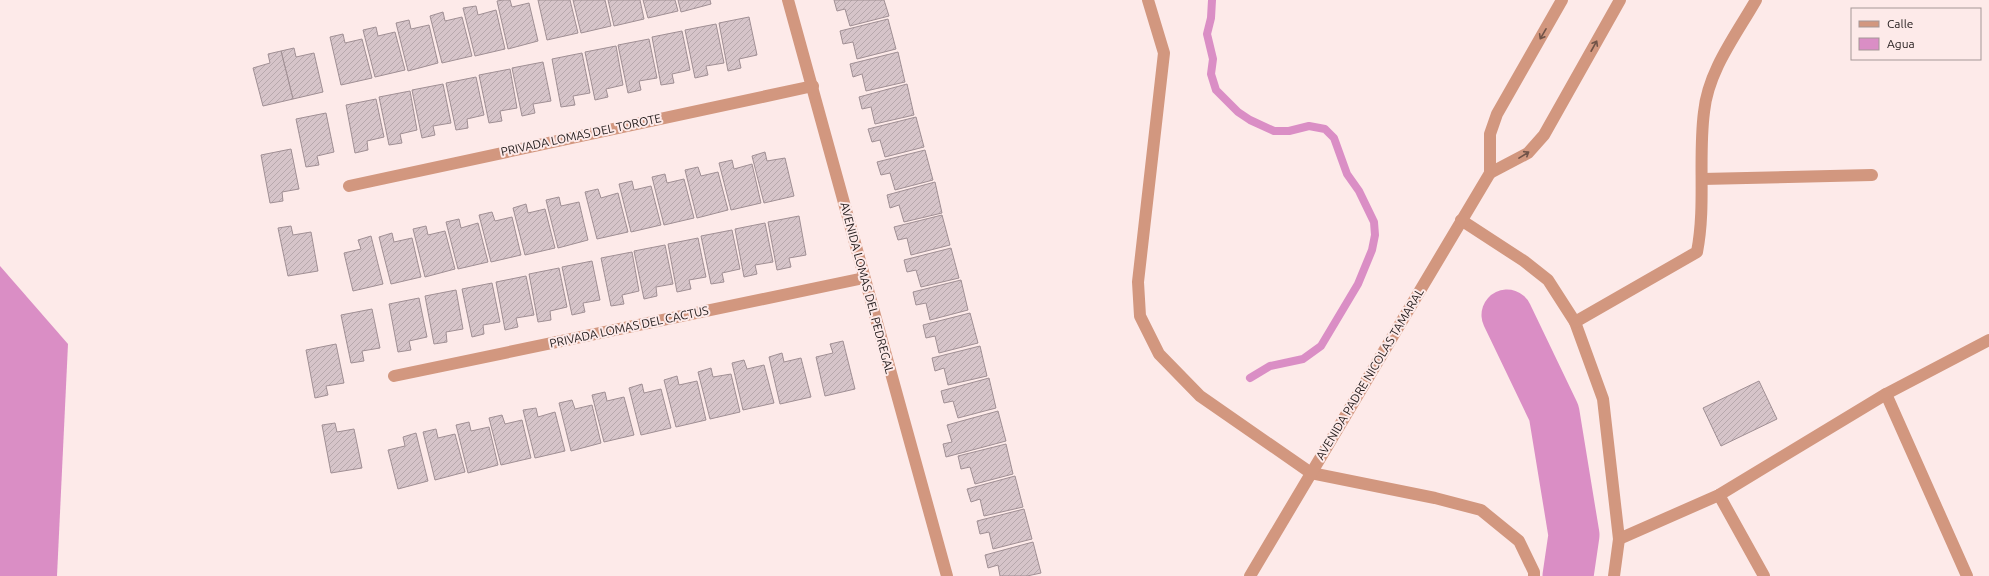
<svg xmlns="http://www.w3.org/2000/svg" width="1989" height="576" viewBox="0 0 1989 576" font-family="Ubuntu,sans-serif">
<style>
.water{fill:#da8ec5}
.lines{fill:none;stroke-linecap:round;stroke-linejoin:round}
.stream{stroke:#da8ec5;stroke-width:8}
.river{stroke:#da8ec5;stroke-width:51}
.building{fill:url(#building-hatch);stroke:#a08f94}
.minor{stroke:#d2977f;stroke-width:12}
.oneway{stroke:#715348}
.labels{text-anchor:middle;stroke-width:4;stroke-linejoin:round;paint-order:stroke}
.street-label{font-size:12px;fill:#221b1b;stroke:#fdeae9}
</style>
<defs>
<pattern id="building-hatch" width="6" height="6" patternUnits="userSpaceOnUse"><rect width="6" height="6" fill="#d6c4c9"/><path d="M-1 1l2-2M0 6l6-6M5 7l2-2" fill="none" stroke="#b7a8ac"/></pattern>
</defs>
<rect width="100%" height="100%" fill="#fdeae9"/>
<path class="water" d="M0 266 68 344 57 576H0Z"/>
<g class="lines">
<path class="stream" d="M1212 0 1211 18 1207 34 1213 59 1211 74 1216 90 1238 112 1250 120 1274 131H1289L1309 126 1325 129 1334 138 1347 174 1359 191 1374 222 1375 235 1372 250 1358 284 1321 346 1303 359 1270 366 1250 378"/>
<path class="river" d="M1507 315 1554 413 1574 535 1568 576"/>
</g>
<g class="building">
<path d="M503 0H510L512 7 529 3 538 41 508 49 497 1Z"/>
<path d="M538 0H570L578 33 547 40Z"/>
<path d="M573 0H605L611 26 581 33Z"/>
<path d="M608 0H640L644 19 614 26Z"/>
<path d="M643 0H675L678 11 648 18Z"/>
<path d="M678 0H710L711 4 681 12Z"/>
<path d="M834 0H884L889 16 850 26 845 9 837 11Z"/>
<path d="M476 6 478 15 496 10 505 49 475 56 463 8Z"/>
<path d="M443 12 445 21 462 17 472 56 442 63 430 16Z"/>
<path d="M749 17 757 55 739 59 741 68 728 71 719 23Z"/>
<path d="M888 19 896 49 857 59 853 42 843 44 840 31Z"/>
<path d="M409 20 411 29 429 25 438 63 408 71 396 23Z"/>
<path d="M716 24 724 63 706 66 708 75 695 78 685 30Z"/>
<path d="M376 27 378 36 395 32 405 70 375 77 363 30Z"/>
<path d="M682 31 690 70 672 74 674 83 661 85 652 37Z"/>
<path d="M343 34 345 43 362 39 372 78 341 85 330 37Z"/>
<path d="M649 39 657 78 639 81 641 90 628 93 618 45Z"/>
<path d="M616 46 623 85 606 89 608 97 595 100 585 52Z"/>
<path d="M294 48 296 57 314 53 323 92 293 99 281 51Z"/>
<path d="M281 51 293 99 263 106 253 68 270 63 268 54Z"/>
<path d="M898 52 905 82 866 91 862 74 853 77 850 64Z"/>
<path d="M582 53 590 93 573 96 575 105 561 107 552 59Z"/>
<path d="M543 62 551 101 533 104 535 113 522 116 512 68Z"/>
<path d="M510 69 517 108 500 111 502 121 489 123 479 75Z"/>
<path d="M476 77 484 115 467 119 468 128 456 130 446 83Z"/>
<path d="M443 84 451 123 433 126 435 135 422 138 412 90Z"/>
<path d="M907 84 914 115 875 124 871 107 862 109 859 97Z"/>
<path d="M410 91 417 130 400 134 402 143 389 145 379 97Z"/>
<path d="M376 99 384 137 367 141 368 150 355 153 346 105Z"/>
<path d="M326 113 334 152 317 156 319 165 306 167 296 119Z"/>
<path d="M916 117 924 147 885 157 880 140 872 142 868 129Z"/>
<path d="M291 149 299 189 282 192 283 201 270 203 261 155Z"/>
<path d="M925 150 933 180 895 190 890 173 881 175 877 162Z"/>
<path d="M765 152 767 161 785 158 794 196 764 203 752 156Z"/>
<path d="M732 160 734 169 752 164 761 203 731 210 719 163Z"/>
<path d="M698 167 701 176 718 172 728 210 697 218 685 170Z"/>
<path d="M665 174 667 183 684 179 694 218 664 225 652 177Z"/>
<path d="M632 181 634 190 651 186 661 225 631 232 619 184Z"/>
<path d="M935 182 942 213 904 222 899 205 890 208 887 195Z"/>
<path d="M598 189 601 198 618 193 628 232 597 239 585 192Z"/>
<path d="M559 197 561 206 579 202 588 240 558 248 546 200Z"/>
<path d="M526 204 528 213 545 209 555 248 525 255 513 208Z"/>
<path d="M492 212 495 221 512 217 521 255 491 262 479 215Z"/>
<path d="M942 215 950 245 911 255 907 238 898 240 894 227Z"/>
<path d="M799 216 806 255 789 258 791 267 777 270 768 222Z"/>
<path d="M459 219 461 228 478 223 488 262 458 269 446 222Z"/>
<path d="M765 223 773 262 755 265 757 274 744 277 735 229Z"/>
<path d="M291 226 293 235 311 232 318 271 288 276 278 228Z"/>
<path d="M426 226 428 235 445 231 455 269 425 277 413 229Z"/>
<path d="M732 230 740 269 722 273 724 282 711 284 701 236Z"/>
<path d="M392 233 394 242 412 238 421 277 391 284 379 237Z"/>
<path d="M371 236 383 284 353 291 344 253 361 249 358 240Z"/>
<path d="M698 238 706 277 689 280 691 289 677 292 668 244Z"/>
<path d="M665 245 673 284 656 287 657 296 644 299 634 251Z"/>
<path d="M951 248 959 278 921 287 916 270 907 272 904 260Z"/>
<path d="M632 252 639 291 622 295 624 304 611 306 601 258Z"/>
<path d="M592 261 600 300 583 303 585 312 572 315 562 267Z"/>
<path d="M559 268 567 307 550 311 551 320 538 322 529 274Z"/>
<path d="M526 276 534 315 516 318 518 327 505 330 496 282Z"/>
<path d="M961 280 968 310 930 320 926 303 916 305 913 292Z"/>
<path d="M492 283 500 322 483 325 484 334 472 337 462 289Z"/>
<path d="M456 290 463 329 446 332 447 342 434 344 425 296Z"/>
<path d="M419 298 427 337 409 341 411 350 398 352 389 304Z"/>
<path d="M372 309 380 348 362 351 364 361 351 363 341 315Z"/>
<path d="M970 313 978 343 939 353 935 336 926 338 923 325Z"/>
<path d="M843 341 855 389 825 396 816 357 833 353 830 344Z"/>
<path d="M336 344 344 383 326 386 328 395 315 398 306 350Z"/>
<path d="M980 346 987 376 948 385 944 368 935 371 932 358Z"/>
<path d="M782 353 784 362 801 358 811 397 780 404 769 357Z"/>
<path d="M744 360 747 369 764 365 774 403 743 410 732 363Z"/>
<path d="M711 368 713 377 731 374 740 412 710 419 698 372Z"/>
<path d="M677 376 679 385 697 381 706 420 676 427 664 380Z"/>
<path d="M989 378 996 408 958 418 953 401 944 403 941 391Z"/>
<path d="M1759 381 1777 419 1721 446 1703 408Z"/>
<path d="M642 384 644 393 661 389 671 428 641 435 629 388Z"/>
<path d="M605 392 607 401 624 397 634 435 604 442 592 395Z"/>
<path d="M572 400 575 409 592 405 601 443 571 451 559 403Z"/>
<path d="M536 408 538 417 555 412 565 451 535 458 523 410Z"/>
<path d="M998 411 1006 441 946 457 943 444 952 442 947 425Z"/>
<path d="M502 415 505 424 522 420 531 458 501 465 489 418Z"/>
<path d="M469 422 471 431 489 427 498 465 468 473 456 425Z"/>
<path d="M335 423 337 432 354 429 362 468 331 473 322 425Z"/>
<path d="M436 429 438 438 455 434 465 472 435 480 423 432Z"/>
<path d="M416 433 428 481 398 489 388 450 405 446 403 437Z"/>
<path d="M1006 444 1013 474 975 484 970 467 961 469 958 456Z"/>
<path d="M1015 476 1023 507 984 516 980 499 971 502 967 489Z"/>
<path d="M1024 509 1032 539 993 549 989 532 980 534 977 521Z"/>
<path d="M1033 542 1041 573 1027 576H1000L998 565 988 568 985 555Z"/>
</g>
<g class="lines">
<g class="minor">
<path d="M788 0 947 576"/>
<path d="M1148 0 1164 53 1138 282 1140 316 1159 354 1200 396 1311 473 1435 498 1481 510 1519 541 1534 572V576"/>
<path d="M1490 173 1528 153 1544 135 1620 0"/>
<path d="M1702 179 1872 175"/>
<path d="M349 186 813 86"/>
<path d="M1461 220 1524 261 1548 280 1575 322 1603 399 1619 539 1614 576"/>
<path d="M1575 322 1697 252C1706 206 1698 158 1704 112 1708 71 1736 35 1756 0"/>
<path d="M394 376 864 278"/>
<path d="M1886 394 1967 576"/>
<path d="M1719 495 1764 576"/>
<path d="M1619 539 1719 495 1886 394 1989 340"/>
<path d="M1250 576 1490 173V134L1497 114 1562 0"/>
</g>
</g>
<defs><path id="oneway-shaft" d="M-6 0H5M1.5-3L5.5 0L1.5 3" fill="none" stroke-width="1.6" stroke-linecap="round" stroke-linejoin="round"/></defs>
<g class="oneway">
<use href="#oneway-shaft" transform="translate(1543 34) rotate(120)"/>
<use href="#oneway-shaft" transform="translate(1594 46) rotate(-61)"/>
<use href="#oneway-shaft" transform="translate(1524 155) rotate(-32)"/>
</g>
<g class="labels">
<g class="street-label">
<text transform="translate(581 135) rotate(-12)" y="4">PRIVADA LOMAS DEL TOROTE</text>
<text transform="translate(867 288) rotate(75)" y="4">AVENIDA LOMAS DEL PEDREGAL</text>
<text transform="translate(629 327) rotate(-12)" y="4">PRIVADA LOMAS DEL CACTUS</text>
<text transform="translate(1370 374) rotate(-59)" y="4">AVENIDA PADRE NICOLAS TAMARAL</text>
</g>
</g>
<rect x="1851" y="8" width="130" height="52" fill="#fdeae9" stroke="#a59797"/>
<rect x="1859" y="21" width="20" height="6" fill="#d2977f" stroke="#a59797"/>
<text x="1887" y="28" font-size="12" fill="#221b1b">Calle</text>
<rect x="1859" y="38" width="20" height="12" fill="#da8ec5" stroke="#a59797"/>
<text x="1887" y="48" font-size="12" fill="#221b1b">Agua</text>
</svg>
